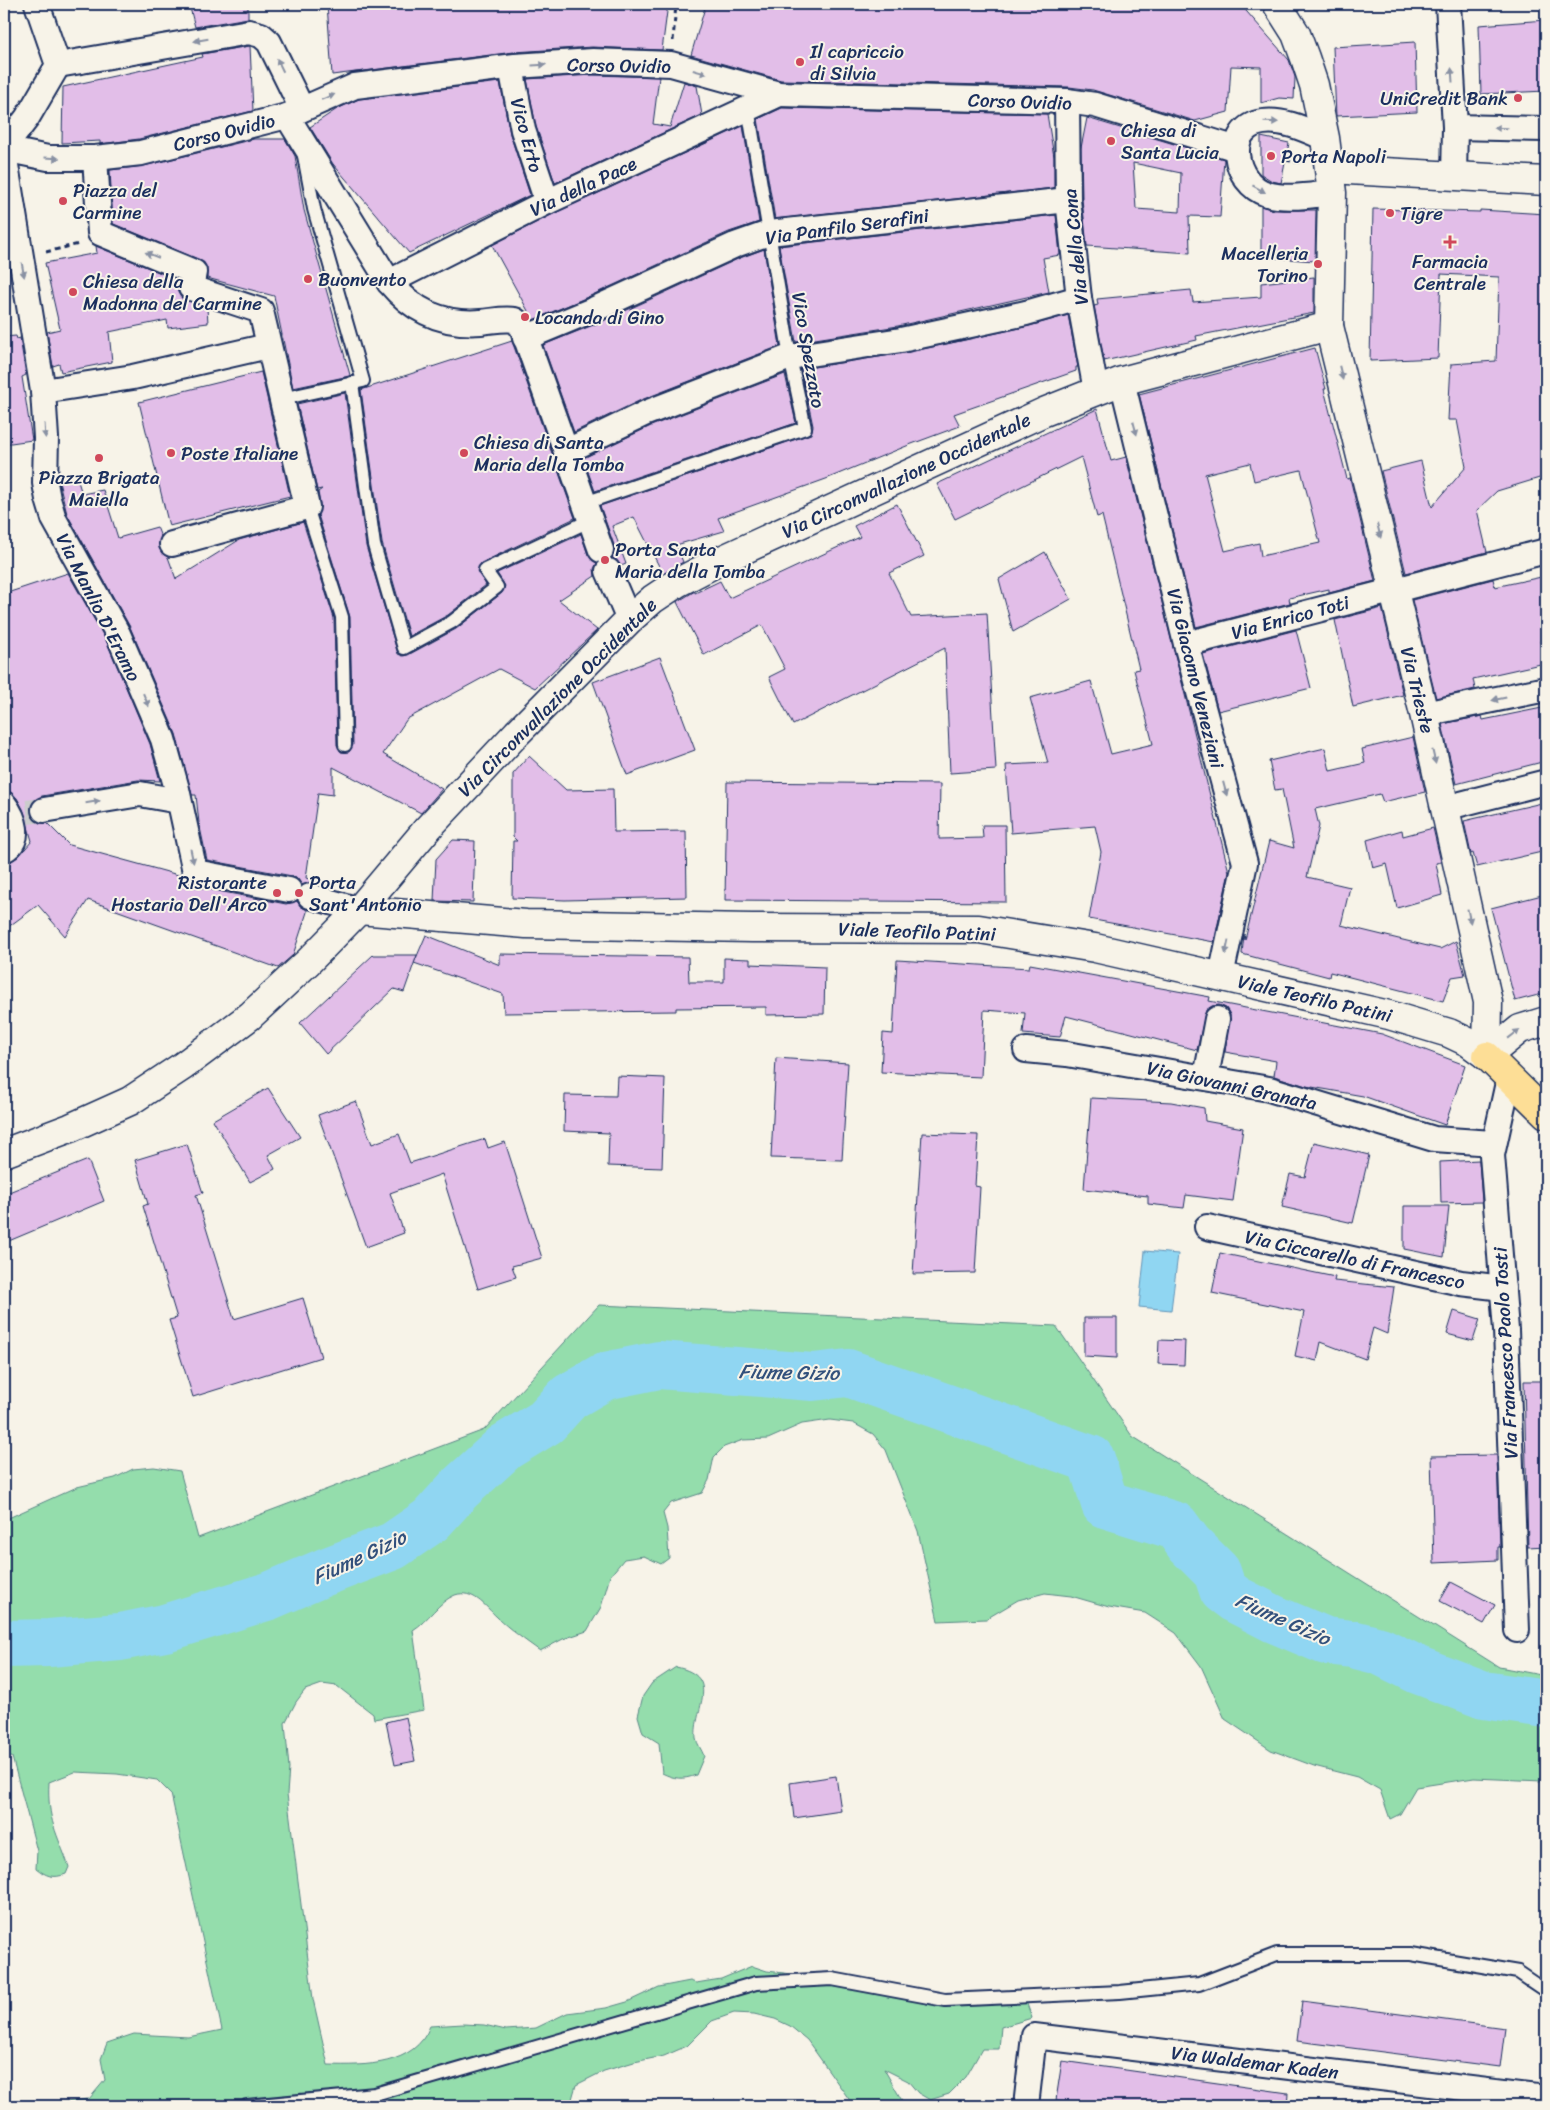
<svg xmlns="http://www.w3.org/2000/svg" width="1550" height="2110" viewBox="0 0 1550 2110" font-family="Sriracha,sans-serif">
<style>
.green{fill:#94ddac;stroke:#588685}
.water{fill:#90d6f2;stroke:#6193b7}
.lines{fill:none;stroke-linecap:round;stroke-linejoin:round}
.river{stroke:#90d6f2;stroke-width:48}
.building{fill:#e2bee8;stroke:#1b2f5e;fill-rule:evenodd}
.street-tunnel{stroke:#cbcccc;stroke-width:24;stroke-dasharray:24 12;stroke-linecap:butt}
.lane-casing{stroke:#1b2f5e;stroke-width:16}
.street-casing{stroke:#1b2f5e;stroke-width:28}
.secondary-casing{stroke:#1b2f5e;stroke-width:31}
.primary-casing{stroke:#1b2f5e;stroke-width:31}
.path{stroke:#1b2f5e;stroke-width:3;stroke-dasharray:5 4;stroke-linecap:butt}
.lane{stroke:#f7f3e8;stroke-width:12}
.street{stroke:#f7f3e8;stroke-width:24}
.secondary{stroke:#f7f3e8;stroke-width:28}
.primary{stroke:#fdde96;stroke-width:28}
.oneway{fill:#8991a3}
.poi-dot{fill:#d1495b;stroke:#f7f3e8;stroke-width:2}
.labels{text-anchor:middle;stroke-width:4;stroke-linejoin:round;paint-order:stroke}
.poi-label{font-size:19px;fill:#1b2f5e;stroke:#f7f3e8;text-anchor:start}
.street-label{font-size:19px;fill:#1b2f5e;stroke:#f7f3e8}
.water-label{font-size:20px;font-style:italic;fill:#32507c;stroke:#f7f3e8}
</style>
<rect width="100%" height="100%" fill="#f7f3e8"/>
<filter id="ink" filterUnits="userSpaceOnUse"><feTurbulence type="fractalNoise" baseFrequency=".02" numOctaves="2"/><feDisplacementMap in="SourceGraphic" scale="10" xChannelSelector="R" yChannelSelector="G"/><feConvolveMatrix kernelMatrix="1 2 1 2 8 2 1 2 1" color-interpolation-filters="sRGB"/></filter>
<g filter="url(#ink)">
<g class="green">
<path d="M599 1305 1056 1326 1132 1436 1499 1667 1546 1676V1745L1542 1781 1474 1778 1416 1787 1400 1814 1390 1819 1380 1790 1357 1777 1314 1766 1271 1750 1225 1719 1201 1666 1176 1633 1145 1613 1109 1607 1071 1596 1045 1593 1018 1600 986 1619 938 1621 918 1531 886 1450 873 1434 853 1423 830 1420 802 1424 768 1439 743 1440 724 1447 714 1457 709 1480 702 1493 671 1503 663 1513 667 1528 669 1558 661 1564 644 1556 624 1559 610 1576 601 1607 587 1631 563 1639 540 1651C526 1641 509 1629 497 1617 485 1606 473 1589 455 1595 438 1602 428 1621 413 1630L424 1710 374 1719 373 1714 337 1686 322 1684 305 1690 296 1702 285 1723 289 1768 287 1794 313 1999 328 2065C365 2066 415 2066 430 2026L463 2024 484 2025 506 2030 536 2028 567 2013 606 2008 627 2002 659 1987 690 1981 696 1983 721 1979 752 1966 767 1971 809 1976 926 2000 1026 2001 1032 2018 1001 2027 999 2049H982L966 2077 949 2094 930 2100 918 2093 908 2081 884 2069 905 2106H851V2102L807 2040 790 2026 775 2019 754 2014 734 2013 712 2021 687 2046 664 2056 634 2062 604 2071 576 2085 570 2106H32L89 2099 105 2080 101 2059 107 2043 134 2034 188 2037 222 2030 171 1794 157 1780 117 1774 75 1772 49 1782C47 1820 57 1833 69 1867L66 1874C53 1879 46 1876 36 1868L37 1851 12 1757 4 1758V1520L77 1487 115 1478 133 1469 154 1467 180 1471 198 1538 484 1430Z"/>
<path d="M676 1667C723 1677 693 1709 696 1738 697 1744 702 1750 704 1756L696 1775C683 1780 674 1779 662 1773L659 1743 643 1733 638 1716 643 1696 652 1683Z"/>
</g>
<path class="water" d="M1145 1251 1178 1254 1171 1310 1139 1307Z"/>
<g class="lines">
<path class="river" d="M4 1644 49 1643 120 1637 165 1628 269 1596 325 1572 393 1546 431 1520 459 1489 505 1447 546 1422 569 1397 605 1376 659 1365 813 1377 848 1373 1091 1459 1105 1504 1176 1526 1189 1544 1217 1572 1223 1590 1235 1599 1274 1619 1326 1641 1352 1644 1380 1651 1418 1670 1484 1695 1546 1704"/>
</g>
<g class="building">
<path d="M189 4H248V18L195 27Z"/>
<path d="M327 4H668L662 50 592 47 514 52 332 75Z"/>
<path d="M706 4H1240L1289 60 1295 77 1294 99 1279 98 1261 103V67L1231 66 1228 112 1195 121 1093 90 1069 87 781 80 691 55Z"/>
<path d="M1546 20V91L1481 94 1479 25Z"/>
<path d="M1415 42 1417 112 1336 116 1333 47Z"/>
<path d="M250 46 253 111 139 139 100 144V141L62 143 63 87 203 57 202 54Z"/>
<path d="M593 75 659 77 653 124 670 127 684 82 697 86 702 115 555 183 536 127 527 79Z"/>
<path d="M500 82 510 134 530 195 409 253 333 164 310 127 337 109 359 99Z"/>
<path d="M782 108 1047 114 1054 157V188L775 219 758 119Z"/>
<path d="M1087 118 1224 159 1220 217 1189 216 1190 253 1087 246 1082 199 1081 148ZM1133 163 1181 173 1180 212 1136 209Z"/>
<path d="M743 126 759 222 729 232 590 296 533 320 492 245 553 214Z"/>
<path d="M1261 137 1289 143 1281 183 1272 181 1261 174Z"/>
<path d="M254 139H285L295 156 304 210 350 375 349 376 293 388 274 296 207 278V268L200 260 113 224 110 170 144 166Z"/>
<path d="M1261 206 1274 210H1316L1315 261 1261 257Z"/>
<path d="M1373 209 1480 212V210L1546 214V476L1497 491 1477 510 1487 552 1406 573 1381 471 1421 461 1432 507 1466 467 1457 420H1448L1451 364 1496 361 1499 277 1441 274 1438 358 1370 361Z"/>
<path d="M1056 215 1060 255 1043 258 1049 292 898 326 796 342 779 246Z"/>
<path d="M96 246 178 280V292L182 298 207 308 208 323 168 328 167 320 109 332 112 362 61 372 59 364 53 366 47 332 60 329 45 263 97 253Z"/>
<path d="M764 249 780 346 641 400 574 432 543 345 601 322 740 258Z"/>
<path d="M1314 277V313L1196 336 1197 340 1104 361 1094 306 1098 305 1097 299 1191 290 1193 302 1261 297V283Z"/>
<path d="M1068 315 1078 367H1076V371L954 414 960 426 909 445 826 479 718 518 724 531 676 545 683 562 663 574 634 517 612 526 626 564 621 566 617 560 612 558 615 552 614 545 600 506 811 434 813 426 801 369 904 353 1029 326Z"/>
<path d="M16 336 17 339 20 338 26 375 22 377 32 440 4 444V337Z"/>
<path d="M512 341 575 518 481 563 477 571 486 585 448 615 409 636 382 543 361 390Z"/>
<path d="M1315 348 1326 389H1324L1347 479 1350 478 1375 581 1329 593V589L1289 598 1290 603 1196 627 1139 394ZM1250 463 1254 481 1301 470 1320 543 1261 556 1259 543 1225 551 1205 474Z"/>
<path d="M261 372 290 496 169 526 139 402Z"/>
<path d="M785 374 796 423 595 491 583 458 651 426Z"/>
<path d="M345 393 366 546 398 654 403 656 408 655 456 629 502 593 505 586 497 573 581 534 588 555 597 563 594 569 595 576 559 600 597 630 535 688 499 669 407 719 383 754 442 789 421 813 333 767V795L318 793 306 878 312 880V883L302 885 298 879 292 876 207 860 199 823 196 795H192L176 734 130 627 67 514 59 482 77 478 82 494 103 490 118 538 157 527 161 537 159 548 163 554 168 557 176 579 239 540 303 522 334 618 337 745 341 752H349L353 745 350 617 318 515 320 504 318 492 322 489 317 490 297 404Z"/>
<path d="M1097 409 1111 461 1126 457 1229 872 1214 942 1089 919 1101 852 1095 826 1011 833 1006 765 1048 763 1030 698 1091 681 1111 754 1153 744 1134 670 1139 669 1102 515 1097 517 1081 457 955 519 937 484Z"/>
<path d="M897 504 924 556 889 573 911 617 987 613 996 770 950 773 945 648 793 725 769 677 785 669 762 625 704 655 677 602 695 591V593L720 581 729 598 860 537 854 526Z"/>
<path d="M1045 552 1071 599 1013 632 999 579Z"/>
<path d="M68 573 106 640 150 744 160 781 138 780 42 796 36 799 31 805 30 812 33 818 40 823H47L69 845 182 876 186 882 192 886 286 904 297 901 300 906 307 910V912L293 955 278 968 88 900 65 936 38 905 4 930V865L18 857 32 841 23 809 17 798 4 788V594Z"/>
<path d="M1546 576V640L1540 641 1545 663 1473 679 1475 689 1436 698 1412 600 1493 579 1495 587Z"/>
<path d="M1382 608 1403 695 1353 707 1335 620Z"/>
<path d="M1296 630 1311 688 1218 711 1203 654Z"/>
<path d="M660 657 695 750 627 775 593 682Z"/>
<path d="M1542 708 1546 725V761L1456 784 1442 724 1482 716 1483 720Z"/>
<path d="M1413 737 1425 792 1383 802 1380 794 1315 809 1319 826 1307 877 1350 887 1341 925 1440 949 1456 941 1465 975 1452 977 1443 1001 1330 972 1329 977 1242 954 1244 934 1245 940 1269 841 1294 848 1282 789 1275 790 1269 761 1325 748 1330 771 1365 763 1362 749Z"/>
<path d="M529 756 566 790 613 789 614 832 686 831 687 897 565 900 512 898 513 841H517L513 837V774Z"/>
<path d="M727 782 940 784 939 839 983 838 982 825H1005L1006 902 725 900Z"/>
<path d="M1546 802V851L1477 867 1473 853 1471 854 1464 821Z"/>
<path d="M1433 828 1441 862 1436 863 1442 895 1397 908 1387 864 1373 868 1367 840 1402 830 1403 836Z"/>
<path d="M453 840 475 841 473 902 434 901 436 859Z"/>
<path d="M1546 894V993L1515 1001 1491 908Z"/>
<path d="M426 935 500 965V954L688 957 689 982H724V958L750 959V964L825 967 824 1014 766 1015V1007L676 1008V1011L504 1013 503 994 414 963Z"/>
<path d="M373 955H417L404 992 394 989 326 1054 300 1023Z"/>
<path d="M897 960 1029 968 1030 964 1210 997 1209 1001 1382 1034 1465 1065 1445 1125 1363 1096 1306 1086 1274 1076 1276 1061 1225 1052 1230 1015 1226 1008 1219 1005 1212 1006 1206 1010 1197 1050 1066 1016 1060 1037 1023 1034 1025 1013 984 1010 981 1077 881 1072 883 1033 893 1034Z"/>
<path d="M776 1058 848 1063 842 1160 771 1158Z"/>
<path d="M617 1076 665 1078 662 1168 608 1166 609 1133 564 1131 565 1095 616 1096Z"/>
<path d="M268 1088 300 1137 268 1155 275 1169 250 1182 213 1120Z"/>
<path d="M1091 1098 1171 1102 1204 1108 1205 1121 1243 1128 1233 1201 1186 1195 1184 1208 1148 1204V1196L1084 1189Z"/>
<path d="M356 1101 372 1144 399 1134 410 1163 485 1139 488 1148 505 1142 542 1258 512 1266 516 1277 478 1289 442 1174 390 1193 404 1233 366 1247 318 1115Z"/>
<path d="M922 1133 978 1135 975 1186 980 1187 975 1273 913 1274Z"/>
<path d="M1314 1142 1369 1155 1353 1223 1282 1207 1290 1174 1305 1177Z"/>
<path d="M187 1144 203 1193 196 1195 234 1319 303 1298 321 1357 193 1397 169 1320 177 1318 143 1206 148 1204 135 1160Z"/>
<path d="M88 1160 104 1201 4 1243V1194Z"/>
<path d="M1479 1160 1482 1202 1441 1203 1440 1162Z"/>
<path d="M1404 1206H1449L1444 1257 1404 1249Z"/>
<path d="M1220 1253 1335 1277 1334 1281 1394 1287 1387 1334 1373 1328 1365 1359 1321 1342 1317 1361 1295 1356 1304 1312 1212 1293Z"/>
<path d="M1454 1311 1480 1319 1473 1341 1447 1334Z"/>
<path d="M1084 1318H1117V1358L1084 1356Z"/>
<path d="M1159 1340 1185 1341 1184 1365 1158 1364Z"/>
<path d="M1524 1381H1546V1546L1528 1547Z"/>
<path d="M1497 1455 1500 1547H1498V1560L1434 1563 1431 1456Z"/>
<path d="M1451 1582 1495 1605 1484 1624 1440 1601Z"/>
<path d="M406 1717 415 1761 395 1765 386 1722Z"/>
<path d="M836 1776 841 1811 794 1818 790 1783Z"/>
<path d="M1302 2001 1505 2028 1500 2067 1297 2041Z"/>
<path d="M1062 2061 1288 2093 1287 2106H1100L1056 2100Z"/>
</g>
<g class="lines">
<path class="street-tunnel" d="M27 812 44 810"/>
<g class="lane-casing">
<g id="lane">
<path d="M352 383 374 545 404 648 452 622 497 587 485 570 591 520"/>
<path d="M281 399 363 381 314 209 304 156"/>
<path d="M585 503 805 428 790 357 748 108"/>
<path d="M307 507 342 617 345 745"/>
<path d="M247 2106 375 2094 756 1983 832 1979 945 2000 1120 1992 1199 1984 1277 1954H1411L1518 1972 1546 1991"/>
</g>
</g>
<g class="street-casing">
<g id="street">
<path d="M1448 4 1455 127 1454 176"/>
<path d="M58 65 249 32 261 35 269 42 302 109"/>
<path d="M511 67 523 130 547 202"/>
<path d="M1067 101 1068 200 1079 298 1096 391"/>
<path d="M287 116 389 282C413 311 442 325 481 322 493 321 503 318 515 320L522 327 601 550"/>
<path d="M1455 127 1546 129"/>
<path d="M1325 138C1306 130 1284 119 1263 122 1223 127 1233 183 1267 194 1288 200 1311 195 1332 193"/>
<path d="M4 148 27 118 58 65 37 4"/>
<path d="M4 149 48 158H95L141 153 287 116 355 86 515 66 593 61 671 64 779 94 1067 101 1095 105 1237 149"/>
<path d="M4 153 43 391 46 438 45 483 48 499 54 519 118 634 163 739 177 789 195 872 289 890"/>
<path d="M95 158 100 233 194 272 191 288 261 311 307 507 172 544"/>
<path d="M389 282 547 202 779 94"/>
<path d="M525 338 595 309 735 245 769 233 1068 200"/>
<path d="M1122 381 1186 644 1245 863 1221 976"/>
<path d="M43 391 133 377 268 346"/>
<path d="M567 451 646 413 790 357 901 340 1026 313 1079 298"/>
<path d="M608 571 629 620"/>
<path d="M1186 644 1546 551"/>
<path d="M1424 714 1546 689"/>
<path d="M4 804C14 817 23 840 4 850"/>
<path d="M1445 808 1546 782"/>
<path d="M44 810 140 794 179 801"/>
<path d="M310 896 359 910"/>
<path d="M1026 1050 1067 1054 1269 1089 1434 1139 1493 1143"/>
<path d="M1206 1077 1217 1019"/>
<path d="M1509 1078 1492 1155 1506 1330 1517 1630"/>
<path d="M1207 1227 1461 1283 1503 1288"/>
<path d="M1026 2106 1034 2036 1546 2098"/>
</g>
</g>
<g class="secondary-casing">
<g id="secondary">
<path d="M1277 4 1296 34 1305 58 1314 85 1325 138 1332 193 1329 326 1424 714 1488 1002 1487 1056"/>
<path d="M1330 169 1546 181"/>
<path d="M359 910 526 924 752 928 979 929 1095 948 1389 1015 1449 1033 1468 1042 1487 1056"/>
<path d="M1487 1056 1520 1029 1546 1021"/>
<path d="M4 1153 70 1128 130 1101 183 1066 250 1016 308 962 359 910 428 828 517 733 629 620 653 599 677 583 717 562 1044 412 1122 381 1329 326"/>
</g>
</g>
<g class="primary-casing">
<path id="primary" d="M1487 1056 1546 1114"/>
</g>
<g class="path">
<path d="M673 41 676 4"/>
<path d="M1286 160 1302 163"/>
<path d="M46 252 79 244"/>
</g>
<use href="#lane" class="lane"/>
<use href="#street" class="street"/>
<use href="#secondary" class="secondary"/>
<use href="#primary" class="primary"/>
</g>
<defs><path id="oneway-solid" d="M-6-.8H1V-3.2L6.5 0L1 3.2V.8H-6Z" transform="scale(1.25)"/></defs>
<g class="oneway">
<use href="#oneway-solid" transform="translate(201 40) rotate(170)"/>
<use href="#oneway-solid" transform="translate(280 65) rotate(-116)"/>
<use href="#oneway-solid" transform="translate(539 65) rotate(-3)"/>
<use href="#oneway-solid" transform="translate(700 72) rotate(16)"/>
<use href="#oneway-solid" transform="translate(1452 75) rotate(-94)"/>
<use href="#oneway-solid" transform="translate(328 97) rotate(-22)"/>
<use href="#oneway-solid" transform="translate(1271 122) rotate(1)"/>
<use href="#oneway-solid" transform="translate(1501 128) rotate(-179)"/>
<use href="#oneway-solid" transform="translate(52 158) rotate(3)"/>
<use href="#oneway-solid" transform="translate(1259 189) rotate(29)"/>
<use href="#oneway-solid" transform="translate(152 255) rotate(-158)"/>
<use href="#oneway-solid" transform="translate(23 270) rotate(80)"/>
<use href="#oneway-solid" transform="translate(1341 373) rotate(76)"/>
<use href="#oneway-solid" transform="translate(1135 428) rotate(75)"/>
<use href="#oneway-solid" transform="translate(45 431) rotate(87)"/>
<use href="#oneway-solid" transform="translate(1379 531) rotate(76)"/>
<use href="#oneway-solid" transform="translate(1499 699) rotate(168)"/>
<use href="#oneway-solid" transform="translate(146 700) rotate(67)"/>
<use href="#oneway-solid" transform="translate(1434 757) rotate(77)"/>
<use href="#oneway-solid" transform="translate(1225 789) rotate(75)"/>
<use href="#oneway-solid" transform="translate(93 802) rotate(-9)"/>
<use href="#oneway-solid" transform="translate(192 856) rotate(78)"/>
<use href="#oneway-solid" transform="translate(1469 916) rotate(78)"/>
<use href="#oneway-solid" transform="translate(1227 947) rotate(102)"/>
<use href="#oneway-solid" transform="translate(1514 1034) rotate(-38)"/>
</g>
</g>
<g class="poi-dot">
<circle cx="800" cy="62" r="5"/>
<circle cx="1518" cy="98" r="5"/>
<circle cx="1111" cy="141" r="5"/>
<circle cx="1271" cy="156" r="5"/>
<circle cx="63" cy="201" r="5"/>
<circle cx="1390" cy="213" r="5"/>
<path d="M1447.5 234.5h5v5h5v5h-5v5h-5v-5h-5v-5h5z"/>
<circle cx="1318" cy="264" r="5"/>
<circle cx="308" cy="279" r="5"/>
<circle cx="73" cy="292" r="5"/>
<circle cx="525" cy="317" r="5"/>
<circle cx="171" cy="453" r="5"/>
<circle cx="464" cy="453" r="5"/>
<circle cx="99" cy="458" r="5"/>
<circle cx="605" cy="560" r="5"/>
<circle cx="277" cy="893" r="5"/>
<circle cx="299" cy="893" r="5"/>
</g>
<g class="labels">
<g class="poi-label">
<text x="810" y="58">Il capriccio<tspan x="810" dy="22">di Silvia</tspan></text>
<text x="1508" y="105" text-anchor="end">UniCredit Bank</text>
<text x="1121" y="137">Chiesa di<tspan x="1121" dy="22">Santa Lucia</tspan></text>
<text x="1281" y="163">Porta Napoli</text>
<text x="73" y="197">Piazza del<tspan x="73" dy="22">Carmine</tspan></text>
<text x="1400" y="220">Tigre</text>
<text x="1308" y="260" text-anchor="end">Macelleria<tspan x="1308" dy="22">Torino</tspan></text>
<text x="1450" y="268" text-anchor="middle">Farmacia<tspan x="1450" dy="22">Centrale</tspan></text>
<text x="318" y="286">Buonvento</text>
<text x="83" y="288">Chiesa della<tspan x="83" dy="22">Madonna del Carmine</tspan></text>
<text x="535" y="324">Locanda di Gino</text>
<text x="474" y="449">Chiesa di Santa<tspan x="474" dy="22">Maria della Tomba</tspan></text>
<text x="181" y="460">Poste Italiane</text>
<text x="99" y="484" text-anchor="middle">Piazza Brigata<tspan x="99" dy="22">Maiella</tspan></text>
<text x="615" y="556">Porta Santa<tspan x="615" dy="22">Maria della Tomba</tspan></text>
<text x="267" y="889" text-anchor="end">Ristorante<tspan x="267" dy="22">Hostaria Dell'Arco</tspan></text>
<text x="309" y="889">Porta<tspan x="309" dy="22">Sant'Antonio</tspan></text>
</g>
<g class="street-label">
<text transform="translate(619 65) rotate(1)" y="7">Corso Ovidio</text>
<text transform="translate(1020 101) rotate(2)" y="7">Corso Ovidio</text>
<text transform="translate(224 132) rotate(-14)" y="7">Corso Ovidio</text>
<text transform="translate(527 135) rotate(75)" y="7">Vico Erto</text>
<text transform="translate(583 186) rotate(-25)" y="7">Via della Pace</text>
<text transform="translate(847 226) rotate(-8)" y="7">Via Panfilo Serafini</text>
<text transform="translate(1075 247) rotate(-96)" y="7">Via della Cona</text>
<text transform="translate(809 350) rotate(80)" y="7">Vico Spezzato</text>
<text transform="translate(906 475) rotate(-25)" y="7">Via Circonvallazione Occidentale</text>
<text transform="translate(99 607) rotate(63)" y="7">Via Manlio D'Eramo</text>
<text transform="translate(1290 617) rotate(-15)" y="7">Via Enrico Toti</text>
<text transform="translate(1196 678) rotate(76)" y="7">Via Giacomo Veneziani</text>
<text transform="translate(1418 690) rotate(76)" y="7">Via Trieste</text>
<text transform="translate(557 697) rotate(-45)" y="7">Via Circonvallazione Occidentale</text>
<text transform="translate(917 931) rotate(2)" y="7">Viale Teofilo Patini</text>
<text transform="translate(1315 998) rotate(13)" y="7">Viale Teofilo Patini</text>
<text transform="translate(1232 1085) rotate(12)" y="7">Via Giovanni Granata</text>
<text transform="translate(1355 1259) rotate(12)" y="7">Via Ciccarello di Francesco</text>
<text transform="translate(1505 1353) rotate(-93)" y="7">Via Francesco Paolo Tosti</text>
<text transform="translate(1255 2062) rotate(7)" y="7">Via Waldemar Kaden</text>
</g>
<g class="water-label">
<text transform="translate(789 1372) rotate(1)" y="7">Fiume Gizio</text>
<text transform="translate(359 1557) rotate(-25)" y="7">Fiume Gizio</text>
<text transform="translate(1283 1619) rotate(24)" y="7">Fiume Gizio</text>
</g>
</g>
<rect width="1550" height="2110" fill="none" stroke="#f7f3e8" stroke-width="20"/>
<rect x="10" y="10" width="1530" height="2090" fill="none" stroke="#1b2f5e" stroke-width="2" filter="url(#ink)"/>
</svg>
